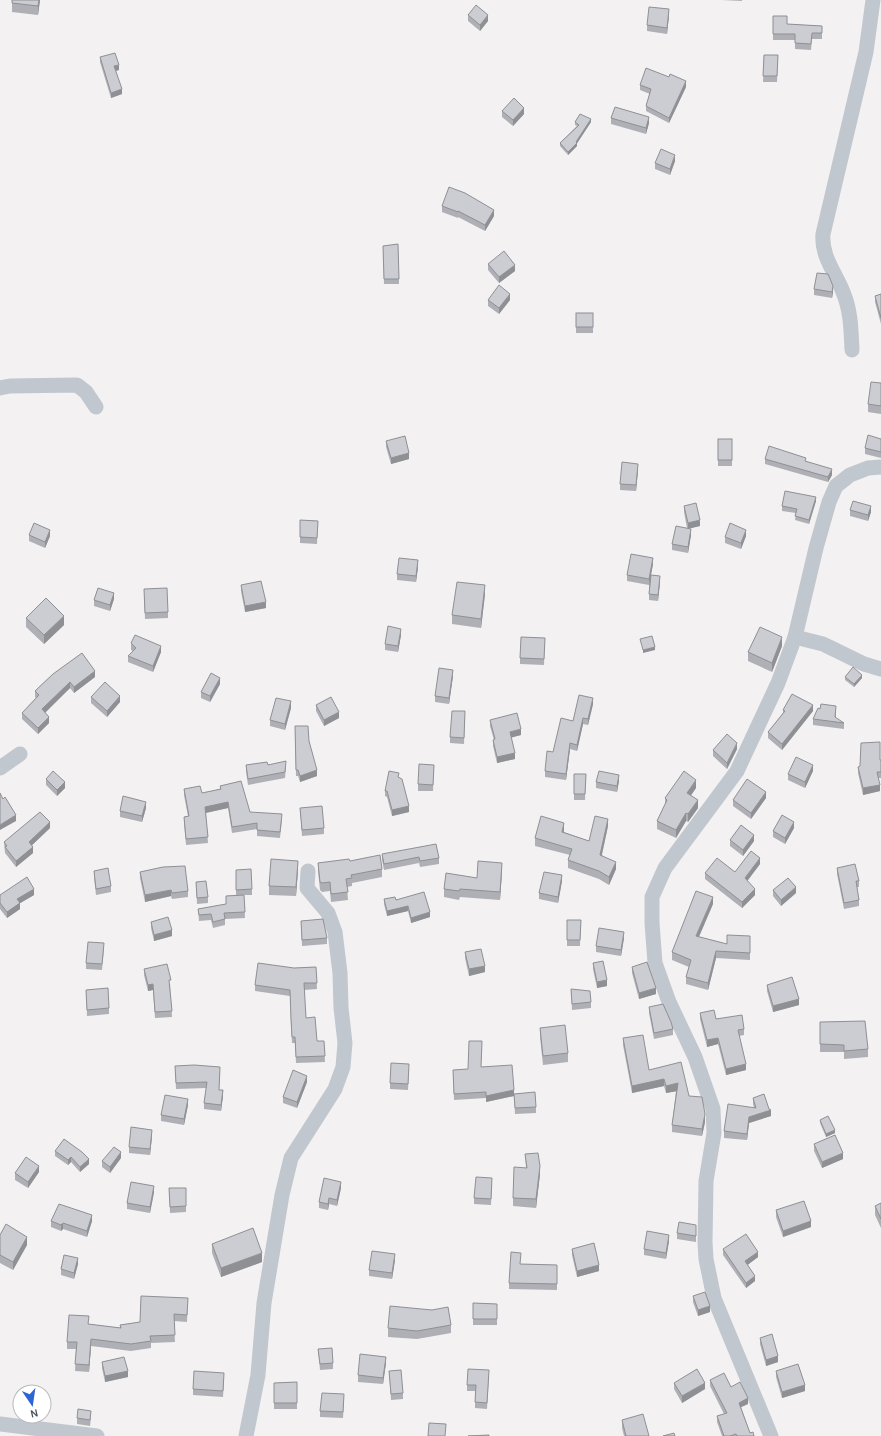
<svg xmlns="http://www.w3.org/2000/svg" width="881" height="1436" viewBox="0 0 881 1436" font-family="Karla,sans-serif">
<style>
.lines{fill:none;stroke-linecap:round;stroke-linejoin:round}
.minor{stroke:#c1c7ce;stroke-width:15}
.wall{fill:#afb0b5}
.shaded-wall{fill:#8e9094}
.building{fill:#cbcdd3;stroke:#8e9094}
</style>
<rect width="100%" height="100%" fill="#f3f1f1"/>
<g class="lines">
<g class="minor">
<path d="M852 350C851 330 851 311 843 292 835 272 821 256 823 234L866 52 873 0"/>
<path d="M0 388 10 386 77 385 86 392 96 407"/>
<path d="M795 637 823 644 864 664 881 669"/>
<path d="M0 768 20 754"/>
<path d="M0 1424 97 1436"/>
<path d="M246 1436 258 1375 264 1303 282 1195 291 1158 335 1089 343 1067 345 1043 341 1008 340 973 335 932 328 913 307 888 308 871"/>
<path d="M771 1436 714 1298 706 1259 705 1242 706 1181 714 1133 713 1109 695 1057 669 1002 655 963 652 923V897L665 868 737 771 778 683 795 637 816 548 829 502 836 486 850 475 868 468 881 467"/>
</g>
</g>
<g class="wall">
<path d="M40 0 38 15 12 12V3Z"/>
<path d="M722 0H742V1Z"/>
<path d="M468 15 488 21 480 31 468 21Z"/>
<path d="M669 15 667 34 647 31V25Z"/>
<path d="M773 16 787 24 822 26V39H812L811 50 795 49V40H773Z"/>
<path d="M764 55H778L777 82H763Z"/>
<path d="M100 57 119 70 116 71 122 94 111 98 100 62Z"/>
<path d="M640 85 686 87 669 123 646 111V106L650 94 640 90Z"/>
<path d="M502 111 524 114 513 126 502 117Z"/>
<path d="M611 118 649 123 646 134 611 124Z"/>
<path d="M575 122H591L577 143V146L568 155 560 146V143L577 126 575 125Z"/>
<path d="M675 161 670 175 655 169V163Z"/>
<path d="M442 206 494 216 485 231 458 217V218L442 212Z"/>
<path d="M398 244 399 284H384L383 246Z"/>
<path d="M488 264 515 271 499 283 488 270Z"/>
<path d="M814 289 833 292 832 298 814 295Z"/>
<path d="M881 294V324L875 302V296Z"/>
<path d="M488 300H510L499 314 488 306Z"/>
<rect x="576" y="313" width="17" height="20"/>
<path d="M881 383V414L868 412V404Z"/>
<rect x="718" y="439" width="14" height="27"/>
<path d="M881 439V458L865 454V448Z"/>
<path d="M386 441 409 459 391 464 386 447Z"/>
<path d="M765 459 806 461 832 475 828 482 765 464Z"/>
<path d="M638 470 636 491 620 490V484Z"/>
<path d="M816 501 809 524 795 520 796 513 782 511V506Z"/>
<path d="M684 506 700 526 689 528 691 535 688 553 672 550V544L687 528 684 512Z"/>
<path d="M850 510 871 512 868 521 850 516Z"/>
<path d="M300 520 318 521 317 544 300 543Z"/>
<path d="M29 535 50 536 45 548 29 541Z"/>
<path d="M746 536 741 549 725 543V537Z"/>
<path d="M653 564 651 575 660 582 658 601 649 600V585L627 581V575Z"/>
<path d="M418 567 416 582 397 580V574Z"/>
<path d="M241 585 266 608 245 612 241 591Z"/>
<path d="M485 594 481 628 452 624V615Z"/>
<path d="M144 595 168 612V618L145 619Z"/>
<path d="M114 599 110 611 94 606V600Z"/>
<path d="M26 618 64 625 44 644 26 627Z"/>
<path d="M401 635 398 652 385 650V644Z"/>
<path d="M545 638 544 665 520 664V658Z"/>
<path d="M131 643 161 652 153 672 128 662V656L133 651 131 650Z"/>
<path d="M782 646 772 672 748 661V652Z"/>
<path d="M53 674 95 677 74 693 70 688 45 712 49 723 38 734 22 719V713L36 698 35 697V691Z"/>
<path d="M453 676 449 704 435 702V696Z"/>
<path d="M845 677 862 678 854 687 845 680Z"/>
<path d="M220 684 210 702 201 698V692Z"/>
<path d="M91 697 120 702 107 717 91 703Z"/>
<path d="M593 704 588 725 583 724 577 751 570 749 566 780 545 777V771L573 721Z"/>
<path d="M316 705 339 718 324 726 316 711Z"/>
<path d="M291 708 285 730 270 726V720Z"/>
<path d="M820 709 836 712V718L844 723V729L813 725V719Z"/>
<path d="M783 710 813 711 782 750 768 738V732L783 713Z"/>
<path d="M465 718 464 744 450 743V737Z"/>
<path d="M490 720 521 735 511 737 515 759 497 763 493 746V740H494L490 726Z"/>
<path d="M295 726 309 741 317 776 300 782 298 776H296Z"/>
<path d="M737 749 727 769 713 756V750Z"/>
<path d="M880 760H881V778H878L880 791 863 795 858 773V767Z"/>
<path d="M246 765H268L286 767 285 778 248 785 246 771Z"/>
<path d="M434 765 433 791H418V784Z"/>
<path d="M813 771 805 788 788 780V774Z"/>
<path d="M574 774H586L585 800H574Z"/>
<path d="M399 778 409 812 392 816 387 797 385 796V791Z"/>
<path d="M46 779 65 788 57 796 46 785Z"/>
<path d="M619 781 617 792 596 788V782Z"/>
<path d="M220 786 250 812 282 820 280 838 257 836V829L232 833 228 808 206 813 208 843 186 845 184 823V817L188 816 184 795V789L202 793 220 789Z"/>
<path d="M696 788 691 795 698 808 688 822 686 821 676 838 657 829V821L665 805V798Z"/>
<path d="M766 798 751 819 733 806V800Z"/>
<path d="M146 808 142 822 120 817V811Z"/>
<path d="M300 808 324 828V834L302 836Z"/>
<path d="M608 826 602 855 616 869 609 885 599 879 568 868V860L570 855 535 846V838L564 830V832L589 841Z"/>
<path d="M50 828 32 845 33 853 16 867 5 853 4 842Z"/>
<path d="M794 828 785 844 773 837V831Z"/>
<path d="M730 840 754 841 743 856 730 846Z"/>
<path d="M382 854 439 858V864L420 867 419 863 384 870 382 860Z"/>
<path d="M350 861 382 869V877L352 883V886L347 887 348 900 331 902 330 891 322 892 320 890 318 871V863Z"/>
<path d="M760 864 747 881 755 895 742 908 705 879V873L735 872Z"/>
<path d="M837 868 859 881V887H857L859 900V906L844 909 837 874Z"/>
<path d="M298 870 296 896 269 895V886Z"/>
<path d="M94 871 111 886V892L96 895 94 877Z"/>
<path d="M502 871 500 900 460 897 459 900 444 897V889Z"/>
<path d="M140 872 188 891V897L172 899 171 896 145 902 140 878Z"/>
<path d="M236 876 252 889V895H244L245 918 225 919V925L213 928 211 920 199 921 198 909 226 904V896L236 895Z"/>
<path d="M562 881 558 903 539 899V893Z"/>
<path d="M196 882 208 897V903L197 904Z"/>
<path d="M773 890 796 893 781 906 773 896Z"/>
<path d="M0 895H34L20 903V909L7 918 0 909Z"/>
<path d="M384 899 396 900 430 917 411 923 408 911 387 916 384 904Z"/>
<path d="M713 904 699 937 727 944H750V960L716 958 708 990 686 984V977L689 967 672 960V952Z"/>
<path d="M567 920H581L580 946H567Z"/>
<path d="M301 921 327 938V944L302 946Z"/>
<path d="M151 922 172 936 154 941 151 928Z"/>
<path d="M624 938 621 956 596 952V946Z"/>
<path d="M104 949 102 970 86 969V963Z"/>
<path d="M465 952 485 972 469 976 465 958Z"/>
<path d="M593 963 607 986 597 988 593 969Z"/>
<path d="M316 967 317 989 304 990 306 1018 317 1041H324L325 1062 296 1063 295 1043H292L291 1025 290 996 255 991V985L294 968Z"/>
<path d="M632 967 656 994 639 999 632 973Z"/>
<path d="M144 969 171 986H170L172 1017 155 1018 153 990 148 991 144 975Z"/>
<path d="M767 985 799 1005 773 1012 767 991Z"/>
<path d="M571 989 591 1002V1008L572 1010Z"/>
<path d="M86 990 109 1008V1014L87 1016Z"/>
<path d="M649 1007 673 1029V1035L654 1039 649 1013Z"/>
<path d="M700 1013 744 1029V1035L739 1036 746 1070 726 1075 718 1044 707 1047 700 1019Z"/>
<path d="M820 1022 868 1049V1057L844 1059V1052H820Z"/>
<path d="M540 1028 568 1053V1062L543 1065 540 1037Z"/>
<path d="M623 1038 649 1070 689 1096 705 1122 702 1136 672 1132V1125L676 1091 666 1093 664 1086 632 1093 623 1045Z"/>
<path d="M175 1066 220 1073 219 1090 223 1096 221 1111 204 1109V1103L206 1088 176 1089Z"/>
<path d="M481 1067 514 1096 486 1102V1098L454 1100 453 1070 468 1069Z"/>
<path d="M409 1070 408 1090 390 1089V1083Z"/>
<path d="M307 1082 297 1108 283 1103V1097Z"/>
<path d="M514 1094 536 1107V1113L515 1114Z"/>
<path d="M753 1098 771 1116 749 1123 747 1140 724 1138V1131L754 1108 753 1104Z"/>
<path d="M188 1105 184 1125 161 1121V1115Z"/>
<path d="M820 1120 835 1133 826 1137 820 1123Z"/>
<path d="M152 1136 150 1155 129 1153V1147Z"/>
<path d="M814 1144 843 1159 822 1168 814 1151Z"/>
<path d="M55 1151 89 1164 80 1172 71 1162 68 1165 55 1156Z"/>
<path d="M525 1154 540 1174 536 1208 513 1206V1198L526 1168Z"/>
<path d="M121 1158 110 1173 102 1167V1161Z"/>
<path d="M39 1172 28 1188 15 1180V1173Z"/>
<path d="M492 1184 491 1205 474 1204V1198Z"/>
<path d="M169 1188H186V1212L170 1213Z"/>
<path d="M341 1188 337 1206 329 1204 328 1210 319 1208V1202Z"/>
<path d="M154 1192 150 1213 127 1209V1203Z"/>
<path d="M881 1203V1228L875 1215V1206Z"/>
<path d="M776 1210 811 1227 783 1237 776 1217Z"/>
<path d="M51 1221H92L87 1237 63 1229 61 1231 51 1227Z"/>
<path d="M696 1225V1242L677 1239V1233Z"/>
<path d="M0 1235 27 1245 13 1270 0 1263Z"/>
<path d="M669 1241 666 1259 644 1255V1249Z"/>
<path d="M212 1244 262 1262 221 1277 212 1253Z"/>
<path d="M572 1249 599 1271 577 1277 572 1255Z"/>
<path d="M723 1249 758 1257 747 1265 755 1281 746 1288 723 1255Z"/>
<path d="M395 1260 392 1279 369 1276V1270Z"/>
<path d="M78 1264 74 1279 61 1275V1269Z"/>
<path d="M521 1264 557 1265V1290L509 1289V1283Z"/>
<path d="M693 1296 710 1312 698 1316 693 1302Z"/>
<path d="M188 1298 187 1322 174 1321 175 1342 151 1343V1348L131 1351 91 1346 89 1372 75 1371 76 1349H67V1342L89 1324 120 1328V1325L140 1322Z"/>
<path d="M473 1303 497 1304V1325H473Z"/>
<path d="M451 1325V1333L417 1339 388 1337V1328Z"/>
<path d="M760 1338 778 1362 766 1366 760 1344Z"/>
<path d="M318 1349 333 1363V1369L320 1370Z"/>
<path d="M102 1362 128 1377 105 1382 102 1368Z"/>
<path d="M386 1363 383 1384 358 1382V1375Z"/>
<path d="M389 1371 403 1393V1399L391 1400Z"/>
<path d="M776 1371 805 1391 782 1398 776 1377Z"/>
<path d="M489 1376 487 1409 475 1408V1391H467V1385Z"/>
<path d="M224 1379 223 1397 193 1395V1389Z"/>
<path d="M710 1380 731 1387 748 1404 741 1407 750 1433 754 1436H722L717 1422V1416L724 1414 710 1386Z"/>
<path d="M297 1382V1409H274V1383Z"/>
<path d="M674 1383 705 1389 682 1403 674 1389Z"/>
<path d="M344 1401 343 1418 320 1417V1411Z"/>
<path d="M91 1417 90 1426 77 1424V1418Z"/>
<path d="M622 1420 649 1436H624L622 1428Z"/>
</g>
<g class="shaded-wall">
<path d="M39 0H40L38 15V6Z"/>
<path d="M669 9V15L667 34V28Z"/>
<path d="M488 15V21L480 31V25Z"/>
<path d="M119 65V70L114 71V66Z"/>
<path d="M686 81V87L669 123V118Z"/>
<path d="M122 89V94L111 98V93Z"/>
<path d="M524 108V114L513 126V120Z"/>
<path d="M649 117V123L646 134V128Z"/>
<path d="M591 119V122L576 145 577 143V146L568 155V152Z"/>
<path d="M675 155V161L670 175V169Z"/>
<path d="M494 210V216L485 231V225Z"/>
<path d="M515 265V271L499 283V277Z"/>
<path d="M833 286V292L832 298V292Z"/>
<path d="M510 294V300L499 314V308Z"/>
<path d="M409 453V459L391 464V458Z"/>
<path d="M638 464V470L636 491V485Z"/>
<path d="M832 469V475L828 482V477Z"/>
<path d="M816 497V501L809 524V520Z"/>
<path d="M871 506V512L868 521V515Z"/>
<path d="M700 520V526L688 529V523Z"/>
<path d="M691 529V535L688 553V547Z"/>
<path d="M50 530V536L45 548V542Z"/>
<path d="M746 530V536L741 549V543Z"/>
<path d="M653 558V564L649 585V579Z"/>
<path d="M418 560V567L416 582V576Z"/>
<path d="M660 576V582L658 601V595Z"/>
<path d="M485 585V594L481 628V619Z"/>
<path d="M114 593V599L110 611V605Z"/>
<path d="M266 602V608L245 612V606Z"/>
<path d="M64 616V625L44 644V635Z"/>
<path d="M401 629V635L398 652V646Z"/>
<path d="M782 637V646L772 672V663Z"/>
<path d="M161 646V652L153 672V666Z"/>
<path d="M655 647V650L643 653V650Z"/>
<path d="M453 670V676L449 704V698Z"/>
<path d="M95 671V677L74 693V687Z"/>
<path d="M862 675V678L854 687V684Z"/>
<path d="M220 678V684L210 702V696Z"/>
<path d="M70 682V688L42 716V709Z"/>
<path d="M120 696V702L107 717V711Z"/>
<path d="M593 698V704L588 725V719Z"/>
<path d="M291 701V708L285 730V724Z"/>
<path d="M813 705V711L782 750V744Z"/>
<path d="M339 712V718L324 726V720Z"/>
<path d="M49 717V723L38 734V728Z"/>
<path d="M583 718V724L577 751V745Z"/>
<path d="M521 729V735L510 738V732Z"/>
<path d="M570 743V749L566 780V774Z"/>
<path d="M737 743V749L727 769V763Z"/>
<path d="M515 753V759L497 763V757Z"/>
<path d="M813 765V771L805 788V782Z"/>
<path d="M317 770V776L300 782V776Z"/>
<path d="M619 775V781L617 792V786Z"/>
<path d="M696 780V788L687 801V793Z"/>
<path d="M65 782V788L57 796V790Z"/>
<path d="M880 785V791L863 795V788Z"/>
<path d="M766 792V798L751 819V813Z"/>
<path d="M698 800V808L688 822V814Z"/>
<path d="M146 802V808L142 822V816Z"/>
<path d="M228 802V808L205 813V807Z"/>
<path d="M409 806V812L392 816V810Z"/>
<path d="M686 813V821L676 838V830Z"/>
<path d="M16 815V821L0 830V825Z"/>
<path d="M608 819V826L600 862V855Z"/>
<path d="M50 822V828L29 848V842Z"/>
<path d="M794 822V828L785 844V838Z"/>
<path d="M564 823V830L562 839V832Z"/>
<path d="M754 835V841L743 856V850Z"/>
<path d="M33 847V853L16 867V861Z"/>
<path d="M760 858V864L745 884V878Z"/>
<path d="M298 861V870L296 896V887Z"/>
<path d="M616 862V869L609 885V877Z"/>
<path d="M502 863V871L500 900V892Z"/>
<path d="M562 875V881L558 903V897Z"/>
<path d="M796 887V893L781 906V900Z"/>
<path d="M34 889V895L17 905V899Z"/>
<path d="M755 889V895L742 908V902Z"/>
<path d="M171 890V896L145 902V895Z"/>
<path d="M713 897V904L696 943V936Z"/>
<path d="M20 903V909L7 918V912Z"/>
<path d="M408 906V911L387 916V911Z"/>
<path d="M430 912V917L411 923V918Z"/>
<path d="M172 930V936L154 941V935Z"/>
<path d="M624 932V938L621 956V950Z"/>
<path d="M716 951V958L708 990V983Z"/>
<path d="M485 966V972L469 976V969Z"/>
<path d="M607 980V986L597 988V982Z"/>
<path d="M153 984V990L148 991V985Z"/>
<path d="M656 988V994L639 999V993Z"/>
<path d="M799 999V1005L773 1012V1006Z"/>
<path d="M718 1038V1044L707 1047V1040Z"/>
<path d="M746 1064V1070L726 1075V1069Z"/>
<path d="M307 1076V1082L297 1108V1102Z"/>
<path d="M664 1079V1086L632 1093V1086Z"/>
<path d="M678 1083V1091L666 1093V1086Z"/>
<path d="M223 1090V1096L221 1111V1105Z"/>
<path d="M514 1090V1096L486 1102V1096Z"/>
<path d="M188 1099V1105L184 1125V1119Z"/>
<path d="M771 1110V1116L749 1123 747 1140V1134L749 1117Z"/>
<path d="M705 1114V1122L702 1136V1129Z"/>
<path d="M152 1130V1136L150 1155V1149Z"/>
<path d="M835 1130V1133L826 1137V1134Z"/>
<path d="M121 1152V1158L110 1173V1167Z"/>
<path d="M843 1153V1159L822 1168V1162Z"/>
<path d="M71 1157V1162L68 1165V1160Z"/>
<path d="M89 1159V1164L80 1172V1167Z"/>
<path d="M39 1166V1172L28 1188V1182Z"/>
<path d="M540 1166V1174L536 1208V1199Z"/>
<path d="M341 1182V1188L337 1206V1200Z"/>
<path d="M154 1186V1192L150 1213V1207Z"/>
<path d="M329 1198V1204L328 1210V1204Z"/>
<path d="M92 1215V1221L87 1237V1231Z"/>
<path d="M811 1221V1227L783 1237V1231Z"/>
<path d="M63 1223V1229L61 1231V1225Z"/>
<path d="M669 1235V1241L666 1259V1253Z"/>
<path d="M27 1237V1245L13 1270V1262Z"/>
<path d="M758 1252V1257L745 1267V1261Z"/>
<path d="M262 1253V1262L221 1277V1268Z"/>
<path d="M395 1254V1260L392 1279V1273Z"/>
<path d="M78 1258V1264L74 1279V1273Z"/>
<path d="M599 1265V1271L577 1277V1271Z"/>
<path d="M755 1276V1281L746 1288V1283Z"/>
<path d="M710 1306V1312L698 1316V1310Z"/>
<path d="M91 1339V1346L89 1372V1365Z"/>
<path d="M778 1356V1362L766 1366V1360Z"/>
<path d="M386 1357V1363L383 1384V1378Z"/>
<path d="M128 1371V1377L105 1382V1376Z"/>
<path d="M705 1383V1389L682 1403V1396Z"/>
<path d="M805 1385V1391L782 1398V1392Z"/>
<path d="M748 1398V1404L739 1408V1403Z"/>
</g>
<g class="building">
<path d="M12 0H39L38 6 12 3Z"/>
<path d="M476 5 488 15 480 25 468 15Z"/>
<path d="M649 7 669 9 667 28 647 25Z"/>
<path d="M773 16H787V24L822 26V33H812L811 44 795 43V34H773Z"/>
<path d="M115 53 119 65 114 66 122 89 111 93 100 57Z"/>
<path d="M764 55H778L777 76H763Z"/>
<path d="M646 68 669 77 670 74 686 81 669 118 646 106 651 89 640 85Z"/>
<path d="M514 98 524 108 513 120 502 111Z"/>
<path d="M615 107 649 117 646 128 611 118Z"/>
<path d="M580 114 591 119 576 142 577 143 568 152 560 143 579 125 575 122Z"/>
<path d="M661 149 675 155 670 169 655 163Z"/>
<path d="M449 187 465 193 494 210 485 225 458 211V212L442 206Z"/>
<path d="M398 244 399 279H384L383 246Z"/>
<path d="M504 251 515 265 499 277 488 264Z"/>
<path d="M817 273 828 274 833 286 832 292 814 289Z"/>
<path d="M499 285 510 294 499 308 488 300Z"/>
<path d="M881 294V318L875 296Z"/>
<rect x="576" y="313" width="17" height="14"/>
<path d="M871 382 881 383V406L868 404Z"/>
<path d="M868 435 881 439V452L865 448Z"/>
<path d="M405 436 409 453 391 458 386 441Z"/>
<rect x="718" y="439" width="14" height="21"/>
<path d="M769 446 806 458 805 461 832 469 828 477 765 459Z"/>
<path d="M622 462 638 464 636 485 620 484Z"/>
<path d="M785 491 816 497 809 520 795 516 797 509 782 506Z"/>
<path d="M853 501 871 506 868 515 850 510Z"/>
<path d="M696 503 700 520 688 523 684 506Z"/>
<path d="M300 520 318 521 317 538 300 537Z"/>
<path d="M34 523 50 530 45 542 29 535Z"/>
<path d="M730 523 746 530 741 543 725 537Z"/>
<path d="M676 526 691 529 688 547 672 544Z"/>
<path d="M631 554 653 558 649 579 627 575Z"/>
<path d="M399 558 418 560 416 576 397 574Z"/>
<path d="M651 575 660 576 658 595 649 594Z"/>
<path d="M261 581 266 602 245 606 241 585Z"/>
<path d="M457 582 485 585 481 619 452 615Z"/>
<path d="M98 588 114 593 110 605 94 600Z"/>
<path d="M167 588 168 612 145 613 144 589Z"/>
<path d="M46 598 64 616 44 635 26 618Z"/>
<path d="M388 626 401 629 398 646 385 644Z"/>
<path d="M760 627 782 637 772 663 748 652Z"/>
<path d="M135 635 161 646 153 666 128 656 136 648 131 643Z"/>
<path d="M652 636 655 647 643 650 640 639Z"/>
<path d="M521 637 545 638 544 659 520 658Z"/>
<path d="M82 653 95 671 74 687 70 682 42 709 49 717 38 728 22 713 39 695 35 691 53 674Z"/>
<path d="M853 667 862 675 854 684 845 677Z"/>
<path d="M439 668 453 670 449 698 435 696Z"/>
<path d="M211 673 220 678 210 696 201 692Z"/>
<path d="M105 682 120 696 107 711 91 697Z"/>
<path d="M792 694 813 705 782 744 768 732 785 711 783 710Z"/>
<path d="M579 695 593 698 588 719 583 718 577 745 570 743 566 774 545 771 547 751 553 752 561 718 573 721Z"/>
<path d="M331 697 339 712 324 720 316 705Z"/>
<path d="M276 698 291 701 285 724 270 720Z"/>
<path d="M821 704 836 706 835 717 844 723 813 719 818 708 820 709Z"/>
<path d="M452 711H465L464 738 450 737Z"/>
<path d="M517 713 521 729 510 732 515 753 497 757 493 740 495 739 490 720Z"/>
<path d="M295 726H308L309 741 317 770 300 776 298 770H296Z"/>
<path d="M727 734 737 743 727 763 713 750Z"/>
<path d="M880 742V760H881V772H877L880 785 863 788 858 767 860 766 861 743Z"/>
<path d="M796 757 813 765 805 782 788 774Z"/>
<path d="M286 761 285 772 248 779 246 765 267 762 268 765Z"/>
<path d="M419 764 434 765 433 785 418 784Z"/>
<path d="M53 771 65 782 57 790 46 779Z"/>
<path d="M389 771 399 773 398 777 402 779 409 806 392 810 387 791H385Z"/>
<path d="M599 771 619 775 617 786 596 782Z"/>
<path d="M684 771 696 780 687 793 698 800 688 814 686 813 676 830 657 821 667 800 665 798Z"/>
<path d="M574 774H586L585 794H574Z"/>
<path d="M747 779 766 792 751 813 733 800Z"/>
<path d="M241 781 250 812 282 814 280 832 257 830V823L232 827 228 802 205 807 208 837 186 839 184 817 189 816 184 789 200 786 202 793 221 789 220 786Z"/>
<path d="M0 793 3 799 5 797 16 815 0 825Z"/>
<path d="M123 796 146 802 142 816 120 811Z"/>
<path d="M322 806 324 828 302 830 300 808Z"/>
<path d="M40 812 50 822 29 842 33 847 16 861 5 847 7 846 4 842Z"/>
<path d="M782 815 794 822 785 838 773 831Z"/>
<path d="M541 816 564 823 562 832 589 841 595 816 608 819 600 855 616 862 609 877 599 871 568 860 572 849 535 838Z"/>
<path d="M741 825 754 835 743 850 730 840Z"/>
<path d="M436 844 439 858 420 861 419 857 384 864 382 854Z"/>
<path d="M751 851 760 858 745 878 755 889 742 902 705 873 717 858 735 872Z"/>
<path d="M380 855 382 869 351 875 352 878 346 879 348 892 331 894 330 882 322 883 320 882 318 863 349 859 350 861Z"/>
<path d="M271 859 298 861 296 887 269 886Z"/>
<path d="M478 861 502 863 500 892 460 889 459 891 444 889 446 873 477 878Z"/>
<path d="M855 864 859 881H856L859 900 844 903 837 868Z"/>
<path d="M185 866 188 891 172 893 171 890 145 895 140 872 163 867Z"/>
<path d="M108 868 111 886 96 889 94 871Z"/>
<path d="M251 869 252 889 236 890V870Z"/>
<path d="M544 872 562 875 558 897 539 893Z"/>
<path d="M27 877 34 889 17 899 20 903 7 912 0 903V895Z"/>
<path d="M788 878 796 887 781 900 773 890Z"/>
<path d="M206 881 208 897 197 898 196 882Z"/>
<path d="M696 891 713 897 696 936 727 944V935L750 936V953L716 951 708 983 686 977 691 960 672 952Z"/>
<path d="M424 892 430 912 411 918 408 906 387 911 384 899 395 897 396 900Z"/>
<path d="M244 895 245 912 224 913 225 919 213 922 211 914 199 915 198 909 226 904V896Z"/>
<path d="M168 917 172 930 154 935 151 922Z"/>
<path d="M323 919 327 938 302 940 301 921Z"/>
<path d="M567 920H581L580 940H567Z"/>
<path d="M599 928 624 932 621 950 596 946Z"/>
<path d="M88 942 104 943 102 964 86 963Z"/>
<path d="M481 949 485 966 469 969 465 952Z"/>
<path d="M603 961 607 980 597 982 593 963Z"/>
<path d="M647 962 656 988 639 993 632 967Z"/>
<path d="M258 963 294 968 316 967 317 983H304L306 1018 315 1017 317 1041H324L325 1056 296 1057 295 1037H292L291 1019 290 990 255 985Z"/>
<path d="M167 964 171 980H169L172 1011 155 1012 153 984 148 985 144 969Z"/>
<path d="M792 977 799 999 773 1006 767 985Z"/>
<path d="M108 988 109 1008 87 1010 86 990Z"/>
<path d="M571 989 590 991 591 1002 572 1004Z"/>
<path d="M663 1004 671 1022 673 1029 654 1033 649 1007Z"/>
<path d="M714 1010 716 1019 742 1015 744 1029 738 1030 746 1064 726 1069 718 1038 707 1040 700 1013Z"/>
<path d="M865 1021 868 1049 844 1051V1045L820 1044V1022Z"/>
<path d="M565 1025 568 1053 543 1056 540 1028Z"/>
<path d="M643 1035 649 1070 681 1062 689 1096 702 1097 705 1114 702 1129 672 1125 678 1083 666 1086 664 1079 632 1086 623 1038Z"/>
<path d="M469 1041H482L481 1067 512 1065 514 1090 486 1096V1092L454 1094 453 1070 468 1069Z"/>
<path d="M391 1063 409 1064 408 1084 390 1083Z"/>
<path d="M194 1065 220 1067 219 1090H223L221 1105 204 1103 207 1082 176 1083 175 1066Z"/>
<path d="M293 1070 307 1076 297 1102 283 1097Z"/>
<path d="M535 1092 536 1107 515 1108 514 1094Z"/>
<path d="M764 1094 769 1109 771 1110 749 1117 747 1134 724 1131 728 1104 756 1108 753 1098Z"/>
<path d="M165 1095 188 1099 184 1119 161 1115Z"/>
<path d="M828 1116 835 1130 826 1134 820 1120Z"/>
<path d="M131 1127 152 1130 150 1149 129 1147Z"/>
<path d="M835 1135 843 1153 822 1162 814 1144Z"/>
<path d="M64 1139 82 1152 89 1159 80 1167 71 1157 68 1160 55 1151Z"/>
<path d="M114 1147 121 1152 110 1167 102 1161Z"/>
<path d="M538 1153 540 1166 536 1199 513 1198 514 1167 527 1168 525 1154Z"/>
<path d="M26 1157 39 1166 28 1182 15 1173Z"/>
<path d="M476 1177 492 1178 491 1199 474 1198Z"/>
<path d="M324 1178 341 1182 337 1200 329 1198 328 1204 319 1202Z"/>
<path d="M131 1182 154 1186 150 1207 127 1203Z"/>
<path d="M169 1188H186V1206L170 1207Z"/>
<path d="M804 1201 811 1221 783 1231 776 1210Z"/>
<path d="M881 1203V1219L875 1206Z"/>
<path d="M59 1204 92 1215 87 1231 63 1223 61 1225 51 1221Z"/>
<path d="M679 1222 696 1225V1236L677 1233Z"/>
<path d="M6 1224 27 1237 13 1262 0 1255V1235Z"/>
<path d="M253 1228 262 1253 221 1268 212 1244Z"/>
<path d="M647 1231 669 1235 666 1253 644 1249Z"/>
<path d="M746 1234 758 1252 745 1261 755 1276 746 1283 723 1249Z"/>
<path d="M594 1243 599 1265 577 1271 572 1249Z"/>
<path d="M372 1251 395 1254 392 1273 369 1270Z"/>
<path d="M511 1252 521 1253 520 1264 557 1265V1284L509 1283Z"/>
<path d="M64 1255 78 1258 74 1273 61 1269Z"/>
<path d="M705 1292 710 1306 698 1310 693 1296Z"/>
<path d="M141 1296 188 1298 187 1315 174 1314 175 1335 150 1336 151 1341 131 1344 91 1339 89 1365 75 1364 77 1342H67L69 1315 89 1316 88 1324 121 1328 120 1325 140 1322Z"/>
<path d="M473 1303 497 1304V1319H473Z"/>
<path d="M390 1306 432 1310 448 1307 451 1325 417 1331 388 1328Z"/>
<path d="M772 1334 778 1356 766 1360 760 1338Z"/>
<path d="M332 1348 333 1363 320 1364 318 1349Z"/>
<path d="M360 1354 386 1357 383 1378 358 1375Z"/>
<path d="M124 1357 128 1371 105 1376 102 1362Z"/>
<path d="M798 1364 805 1385 782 1392 776 1371Z"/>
<path d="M468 1369 489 1370 487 1403 475 1402 476 1385H467Z"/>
<path d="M697 1369 705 1383 682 1396 674 1383Z"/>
<path d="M401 1370 403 1393 391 1394 389 1371Z"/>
<path d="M194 1371 224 1373 223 1391 193 1389Z"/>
<path d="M724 1373 731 1387 740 1382 748 1398 739 1403 750 1433 753 1432 754 1436H737L736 1434 730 1436H724L717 1416 727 1413 710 1380Z"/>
<path d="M297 1382V1403H274V1383Z"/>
<path d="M322 1393 344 1394 343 1412 320 1411Z"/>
<path d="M78 1409 91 1411 90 1420 77 1418Z"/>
<path d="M643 1414 649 1436H626L622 1420Z"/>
<path d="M429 1423 446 1424 445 1436H428Z"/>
<path d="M674 1433 675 1436H663Z"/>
<path d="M489 1435V1436H468Z"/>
</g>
<g transform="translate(32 1404) rotate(167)"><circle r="19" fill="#ffffff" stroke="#b7babe"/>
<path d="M0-3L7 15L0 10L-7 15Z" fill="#2c66d2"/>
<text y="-6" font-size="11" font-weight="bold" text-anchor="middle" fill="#4b535d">N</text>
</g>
</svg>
